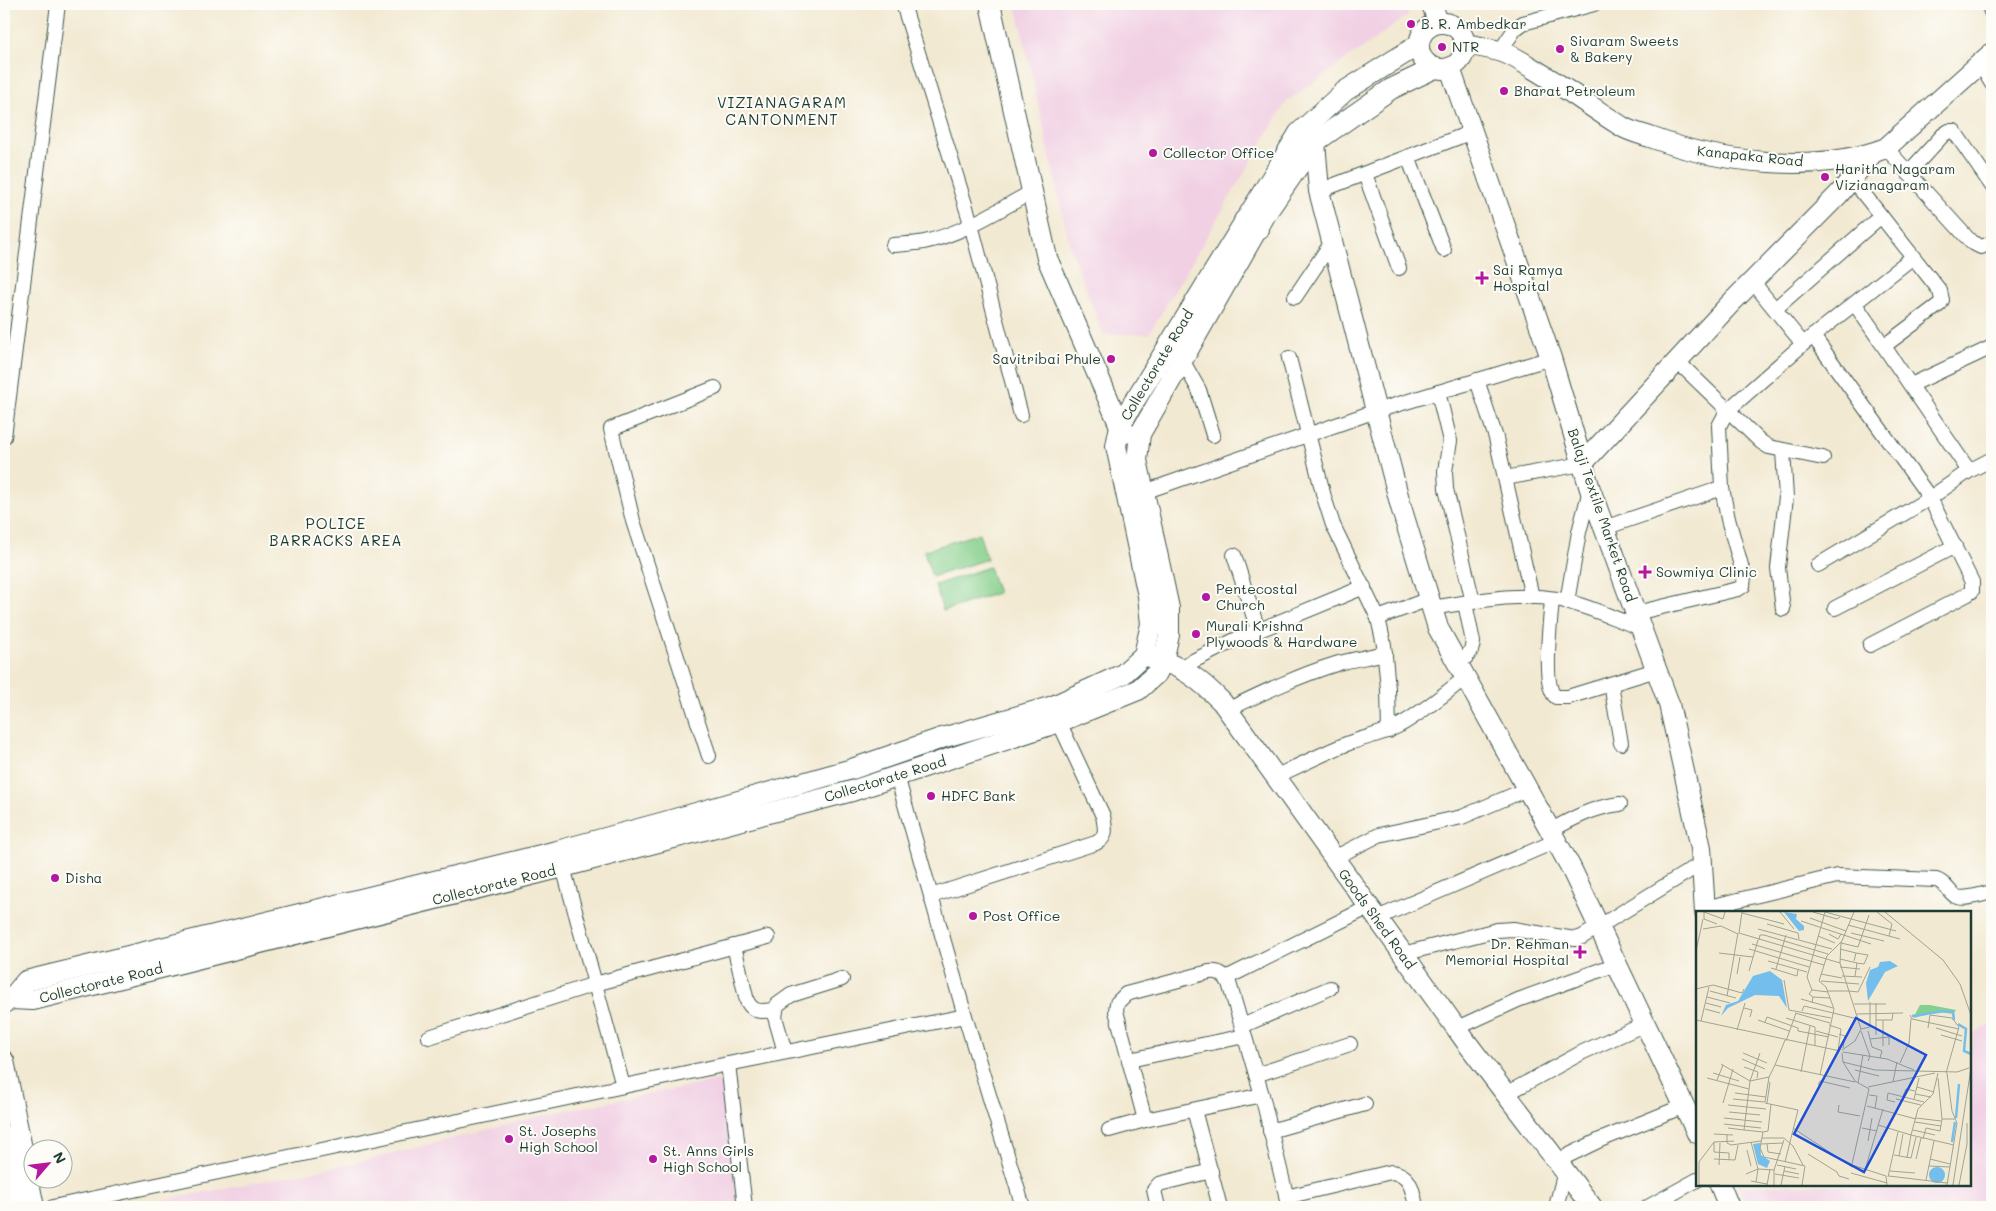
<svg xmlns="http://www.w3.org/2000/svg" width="1996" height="1211" viewBox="0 0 1996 1211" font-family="Mali,sans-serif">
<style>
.built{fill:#f1d0e4}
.green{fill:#86d08d;stroke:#528660}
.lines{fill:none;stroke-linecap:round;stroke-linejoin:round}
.street-casing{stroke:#3f574c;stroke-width:16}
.secondary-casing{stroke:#3f574c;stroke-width:22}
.primary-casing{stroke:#3f574c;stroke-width:24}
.street{stroke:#fff;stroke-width:14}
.secondary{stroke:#fff;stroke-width:20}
.primary{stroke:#fff;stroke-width:22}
.poi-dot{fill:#b5179e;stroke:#fdfcf7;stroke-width:2}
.labels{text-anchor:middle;stroke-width:4;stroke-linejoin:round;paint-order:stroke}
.poi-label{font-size:14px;fill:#1f3d34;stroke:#fdfcf7;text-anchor:start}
.street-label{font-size:14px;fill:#1f3d34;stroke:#fdfcf7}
.neighbourhood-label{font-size:15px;letter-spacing:1px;fill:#1f3d34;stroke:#fdfcf7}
.inset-river{fill:none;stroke:#73beec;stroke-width:2.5}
.inset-road{fill:none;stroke:#9ea493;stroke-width:1}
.view{fill:#1d4ed8;fill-opacity:0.15;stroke:#1d4ed8;stroke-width:2.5}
.inset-edge{fill:none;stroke:#1f3d34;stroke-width:2.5}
</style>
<rect width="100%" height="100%" fill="#fdfcf7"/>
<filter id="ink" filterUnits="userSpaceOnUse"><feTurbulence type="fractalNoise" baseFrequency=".02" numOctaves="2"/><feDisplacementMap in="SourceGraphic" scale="10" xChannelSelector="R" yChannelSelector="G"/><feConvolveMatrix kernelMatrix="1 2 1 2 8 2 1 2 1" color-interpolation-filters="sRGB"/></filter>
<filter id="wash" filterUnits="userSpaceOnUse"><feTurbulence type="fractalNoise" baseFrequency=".0096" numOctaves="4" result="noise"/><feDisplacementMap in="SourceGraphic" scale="20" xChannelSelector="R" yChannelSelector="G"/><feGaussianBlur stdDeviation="1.12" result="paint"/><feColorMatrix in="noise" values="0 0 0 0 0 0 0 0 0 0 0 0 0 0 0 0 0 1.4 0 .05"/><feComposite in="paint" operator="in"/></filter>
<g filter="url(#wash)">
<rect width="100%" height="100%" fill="#f2e9d2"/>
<g class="built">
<path d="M1016 4H1406L1409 15 1287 101 1149 334H1103L1070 247Z"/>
<path d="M1992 1025V1207H1747L1736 1185H1970V1034Z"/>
<path d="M721 1080 738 1207H128L355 1163 562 1111Z"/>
</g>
<g class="green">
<path d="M979 533 987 559 932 577 924 551Z"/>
<path d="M989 567 998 593 943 611 935 585Z"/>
</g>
</g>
<g filter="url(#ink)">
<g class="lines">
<g class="street-casing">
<g id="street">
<path d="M903 4 969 217 1021 415"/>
<path d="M1988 4 1992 14"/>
<path d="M1500 51 1515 29 1523 23 1594 4"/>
<path d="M1980 64 1992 84"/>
<path d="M1886 148 1971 242 1981 247 1992 243"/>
<path d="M1408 157 1444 250"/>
<path d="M1908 173 1943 135 1949 131H1954L1992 186"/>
<path d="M1365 174 1399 268"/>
<path d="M1852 179 1940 291 1942 300 1940 304 1884 346"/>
<path d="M1319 191 1472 132"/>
<path d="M893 245C903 244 914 244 924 242 962 234 998 210 1032 192"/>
<path d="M1752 281 1803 344"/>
<path d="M1295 297 1332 242"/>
<path d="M1855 304 1969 471"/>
<path d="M1775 309 1881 216"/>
<path d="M1813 336 1930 498 1972 582V591L1968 594 1870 645"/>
<path d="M1289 358 1324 497 1333 525 1378 618 1384 645 1388 689 1389 731"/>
<path d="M1182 360 1199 390 1213 435"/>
<path d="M1677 361 1761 442 1769 447 1823 458"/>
<path d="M1477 380 1496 438 1532 597"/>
<path d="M1911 385 1992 347"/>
<path d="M1438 392 1450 441 1445 471 1446 489 1473 602"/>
<path d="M4 437 58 4"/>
<path d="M1505 478 1582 464"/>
<path d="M1144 492 1376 411 1551 358"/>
<path d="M1604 528 1722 488"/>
<path d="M1234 555 1258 630"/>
<path d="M1818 565 1930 498 1969 471 1992 459"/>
<path d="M1552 599C1551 618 1541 686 1556 697H1568L1656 670"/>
<path d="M1567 602 1579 532 1590 490"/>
<path d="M1431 608C1472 602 1516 592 1557 599 1584 604 1615 619 1641 628"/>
<path d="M1835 608 1955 546"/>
<path d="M1783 609 1778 568 1786 497 1783 451"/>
<path d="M1636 613 1738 589 1743 586 1744 576 1728 519 1722 488 1719 426 1727 411 1803 344 1913 257"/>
<path d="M1378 618 1429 599"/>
<path d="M1457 664C1466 658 1472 653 1473 642L1465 603"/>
<path d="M1179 668 1235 640 1364 587"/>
<path d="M1611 684 1621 743"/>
<path d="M1227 710C1264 692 1300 675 1339 663 1354 659 1369 657 1385 653"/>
<path d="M709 756 633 521 611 429 715 388"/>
<path d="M897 776 965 1016 1023 1207"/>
<path d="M1275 777C1300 765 1324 753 1349 743 1366 737 1383 734 1400 725 1423 712 1444 694 1465 678"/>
<path d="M1550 831C1573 818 1594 807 1620 804"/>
<path d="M1334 858 1379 835 1462 817 1527 789"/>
<path d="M563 867 623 1086"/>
<path d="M931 896 1096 843C1108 837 1105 827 1103 816L1059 722"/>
<path d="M1705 908 1837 876 1936 880C1946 883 1947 890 1955 896 1963 901 1983 894 1992 892"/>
<path d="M1377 918 1556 841"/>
<path d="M734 946 747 1001C754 1014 762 1011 775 1010"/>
<path d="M1403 954 1497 930 1513 929 1575 939 1582 937 1702 863"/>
<path d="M1226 978 1369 907"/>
<path d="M1242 1026 1330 988"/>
<path d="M1457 1028 1518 1000 1617 964"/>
<path d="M429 1037 595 984 768 937"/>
<path d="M785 1052 775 1017 777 1005 791 995 842 979"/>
<path d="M1129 1060 1245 1036"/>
<path d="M728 1064 745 1207"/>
<path d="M1256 1075 1350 1044"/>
<path d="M1506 1094 1583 1052 1645 1024"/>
<path d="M1194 1110 1220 1207"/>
<path d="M1145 1120 1116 1011 1117 1003 1126 994 1209 972C1219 971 1224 974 1229 983L1262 1095 1289 1207"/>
<path d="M1109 1130 1145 1120 1262 1095"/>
<path d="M1270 1131 1365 1104"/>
<path d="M1557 1161 1600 1140 1684 1106"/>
<path d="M1286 1197 1391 1172C1411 1174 1413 1191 1416 1207"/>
<path d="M53 1207 728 1064 965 1016"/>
<path d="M1158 1207 1154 1190 1159 1184 1211 1171"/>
<path d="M1556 1207 1565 1171"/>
<path d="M1648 1207 1697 1180"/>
</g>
</g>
<g class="secondary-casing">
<g id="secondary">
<path d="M990 4 1047 258 1120 426 1126 433"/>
<path d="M1432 4 1438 23"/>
<circle cx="1442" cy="46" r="23"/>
<path d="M1465 44C1476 46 1488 48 1499 51 1511 54 1522 62 1532 68 1563 86 1591 107 1621 126 1630 132 1642 134 1653 138 1720 163 1818 174 1886 148L1992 53"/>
<path d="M1450 68 1551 358 1590 489 1669 704 1701 848 1705 912"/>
<path d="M1315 142 1319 191 1401 507 1438 628 1570 866 1697 1133"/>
<path d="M1582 464 1730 304 1839 194 1872 154"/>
<path d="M1150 657C1184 667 1198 678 1222 702L1467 1043 1592 1207"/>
<path d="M11 999 33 1000 563 867 852 791 1059 722 1138 690 1157 673 1163 661 1169 635V608L1137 460 1140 434 1267 212 1315 142 1391 89 1435 68"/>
<path d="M4 1003 11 999 26 981 557 851 657 824 852 769 942 738 1053 706 1123 674 1144 655 1151 624 1148 596 1116 446 1120 426 1132 405 1299 133 1345 91 1418 45"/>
<path d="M4 1061 34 1207"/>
<path d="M4 1136 19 1207"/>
<path d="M1720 1185 1729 1207"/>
</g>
</g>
<g class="primary-casing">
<path id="primary" d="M1245 221 1258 229"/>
</g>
<use href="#street" class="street"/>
<use href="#secondary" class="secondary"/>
<use href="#primary" class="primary"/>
</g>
</g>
<g class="poi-dot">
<circle cx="1411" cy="24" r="5"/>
<circle cx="1442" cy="47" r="5"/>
<circle cx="1560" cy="49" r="5"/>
<circle cx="1504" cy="91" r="5"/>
<circle cx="1153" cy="153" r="5"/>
<circle cx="1825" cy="177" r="5"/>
<path d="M1479.5 270.5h5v5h5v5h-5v5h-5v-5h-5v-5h5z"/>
<circle cx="1111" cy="359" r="5"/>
<path d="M1642.5 564.5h5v5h5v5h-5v5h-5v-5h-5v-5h5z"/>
<circle cx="1206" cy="597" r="5"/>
<circle cx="1196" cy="634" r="5"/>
<circle cx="931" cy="796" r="5"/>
<circle cx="55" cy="878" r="5"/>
<circle cx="973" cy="916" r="5"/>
<path d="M1577.5 944.5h5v5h5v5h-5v5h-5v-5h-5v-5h5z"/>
<circle cx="509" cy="1139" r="5"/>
<circle cx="653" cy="1159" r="5"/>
</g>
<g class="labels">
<g class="poi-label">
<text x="1421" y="29">B. R. Ambedkar</text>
<text x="1570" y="46">Sivaram Sweets<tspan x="1570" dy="16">&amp; Bakery</tspan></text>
<text x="1452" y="52">NTR</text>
<text x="1514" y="96">Bharat Petroleum</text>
<text x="1163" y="158">Collector Office</text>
<text x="1835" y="174">Haritha Nagaram<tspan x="1835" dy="16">Vizianagaram</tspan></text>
<text x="1493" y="275">Sai Ramya<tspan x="1493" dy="16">Hospital</tspan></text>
<text x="1101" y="364" text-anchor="end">Savitribai Phule</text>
<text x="1656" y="577">Sowmiya Clinic</text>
<text x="1216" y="594">Pentecostal<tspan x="1216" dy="16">Church</tspan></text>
<text x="1206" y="631">Murali Krishna<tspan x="1206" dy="16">Plywoods &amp; Hardware</tspan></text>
<text x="941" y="801">HDFC Bank</text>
<text x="65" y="883">Disha</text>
<text x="983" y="921">Post Office</text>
<text x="1569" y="949" text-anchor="end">Dr. Rehman<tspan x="1569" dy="16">Memorial Hospital</tspan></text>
<text x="519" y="1136">St. Josephs<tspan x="519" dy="16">High School</tspan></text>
<text x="663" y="1156">St. Anns Girls<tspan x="663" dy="16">High School</tspan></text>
</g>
<g class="street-label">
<text transform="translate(1750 156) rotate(6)" y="5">Kanapaka Road</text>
<text transform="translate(1157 365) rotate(-59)" y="5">Collectorate Road</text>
<text transform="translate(1602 515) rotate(71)" y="5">Balaji Textile Market Road</text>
<text transform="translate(885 779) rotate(-17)" y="5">Collectorate Road</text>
<text transform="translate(494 885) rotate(-14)" y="5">Collectorate Road</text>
<text transform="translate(1377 919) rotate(54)" y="5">Goods Shed Road</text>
<text transform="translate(101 983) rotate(-14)" y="5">Collectorate Road</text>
</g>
<g class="neighbourhood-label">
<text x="782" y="108">VIZIANAGARAM<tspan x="782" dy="17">CANTONMENT</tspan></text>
<text x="336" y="529">POLICE<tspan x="336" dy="17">BARRACKS AREA</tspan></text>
</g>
</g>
<g transform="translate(1696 911)">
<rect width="275" height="275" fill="#f2e9d2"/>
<path d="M224 94H234L260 99 257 103 243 101 217 107Z" fill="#86d08d"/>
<path d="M88 1 101 3 100 8 108 15V19L103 20ZM194 50 202 55 189 61 172 90 170 72 174 59 182 56 184 51ZM74 60 86 69 91 97 83 85 59 84 32 97 25 105 30 94 42 90 57 65ZM64 232 65 244 74 250 71 257 62 253 57 233ZM233 264a8 8 0 1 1 16 0a8 8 0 1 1-16 0Z" fill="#73beec"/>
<path class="inset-river" d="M216 105 248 100 257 101 258 109M262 113 270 118 268 140 275 143M260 207 263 173M256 231 259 211"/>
<path class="inset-road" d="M8 1 27 8 29 1M8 1V8L21 13M46 1 43 22 144 52M84 1 98 18M117 1 141 8 144 6M181 1 196 13 193 25M189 1 247 49 264 73 275 104M46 2 88 13M114 7 150 20M105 10 175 33M71 13 102 22 103 28M152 14 204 28M7 18 25 15 42 23M62 18 136 38M155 22 188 30M133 23 142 28 145 23M122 25 139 32M63 29 64 24H68L132 43M145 32 162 36 173 4M56 33 128 54M53 38 113 56M144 38 160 42 158 50M0 40 7 8M23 42 57 46M160 42 172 44 168 53 161 52M144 48 161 52 159 65M72 50 111 61M144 56 164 58M75 57 101 65 102 59M80 58 90 24M53 60 62 29M41 63 44 46M125 63 146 67M146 65 166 66M88 69 93 99 135 107M125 70 163 73M0 78 17 74 46 82 48 78M116 79 113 83 117 86 116 92M14 80 40 87M131 80H153M153 80 162 81 174 56M132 81 116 79 111 66 129 1 200 20M31 85 42 22M11 86 34 92M117 86 134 87M105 88 137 97M10 92 25 96M158 93H190M48 97 56 99 54 106M9 98 24 102M106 100 108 95 162 108M99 102 134 112M161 103 207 102M214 104 216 108 263 118M90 107 119 116V134M0 109 144 140M62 109 93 120M180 109H196L197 102M187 109V135M5 110 13 76M69 111 71 106 102 117V120L133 126M133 114 145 118 142 140M232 117 234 104 256 107 263 116 250 162M240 117 266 125M165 118 174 116V91M41 119 49 92M120 120 142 126M165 120 174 145 172 150M172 120 176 136 186 140 184 147M143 123 149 125 147 137M180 124V92M245 124 266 130M174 128 193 126V134M90 130 100 102M146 139 159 130 165 118 144 52 145 32 158 1M147 141 191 148 218 159M47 142 71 152M146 142 147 151 159 170 173 178 156 253M46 148 69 158M147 151 179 159 261 161 273 157M204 152 213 132 215 108M25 153 54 170 64 142M79 154 89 129M48 156 62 161 61 167M159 159 183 165M105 161 114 115M17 162 43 170M124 164 138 98 130 76 123 70 131 45 146 30M73 166 54 170 48 219 67 221 64 237 68 246 109 255 106 274M11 167 53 178M242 167 246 208M21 169 27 154M197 171 201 151M162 172 167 144M122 174 124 170 154 177M172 176 239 162M221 176 238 181M39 182 70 186M219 183 235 186M173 184 181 185 179 197M207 185 210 178 219 180M37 188 69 191 73 166 79 154 159 171M200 188 225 194M218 188 223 167M199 191 191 189 192 182 228 191M27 192 37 158M69 192 102 199 89 251M71 192 74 171M32 194 70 198M143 194 142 201 164 205M171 195 220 208M33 201 64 204M28 207 66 211M220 207 245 210M219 211 245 215M28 213 65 217M182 214 215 224 222 198 237 183 242 162M32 217 48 219M97 217 156 256M166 217 181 220M217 219 239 224M67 221 72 220 75 193M18 223 37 224M31 223V232L35 234 65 230M215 224 258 234M66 227H88L97 235 107 254M227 228 230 217 244 220 246 208H259M172 230 176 207M18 231 3 251V274H24M55 231 62 258 60 271M65 233 87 232M71 233 72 241 85 243M51 239 55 255M112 243 141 261 143 265 153 268M198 244 215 247 220 226M203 245 207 223M211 247 215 224M18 248 39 249 42 234M220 248 225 227M234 248 254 253M33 249V242L18 241V231L38 230M23 254 24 232M81 254 100 258M156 254 190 265 191 274M233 255 254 256M78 259 88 229M169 259 187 198M88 260 103 263M194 260 219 262M155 262 191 272M50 263 62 258 78 259V274M79 263 103 267M193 265 251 272M192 266 202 221M230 269 238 230M55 270 71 273M71 274 74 258M85 274 89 255M251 274 261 212 256 200 251 162M257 274 275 157M263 274 271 233V212"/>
<path class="view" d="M160 107 230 144 168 261 98 223Z"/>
<rect width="275" height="275" class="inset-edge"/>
</g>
<rect width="1996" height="1211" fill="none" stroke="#fdfcf7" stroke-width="20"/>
<g transform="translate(48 1164) rotate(62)"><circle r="24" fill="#fdfcf7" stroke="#a4b0a9"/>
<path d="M0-4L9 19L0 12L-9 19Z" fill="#b5179e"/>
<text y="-8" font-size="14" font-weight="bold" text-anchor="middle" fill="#1f3d34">N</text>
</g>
</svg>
